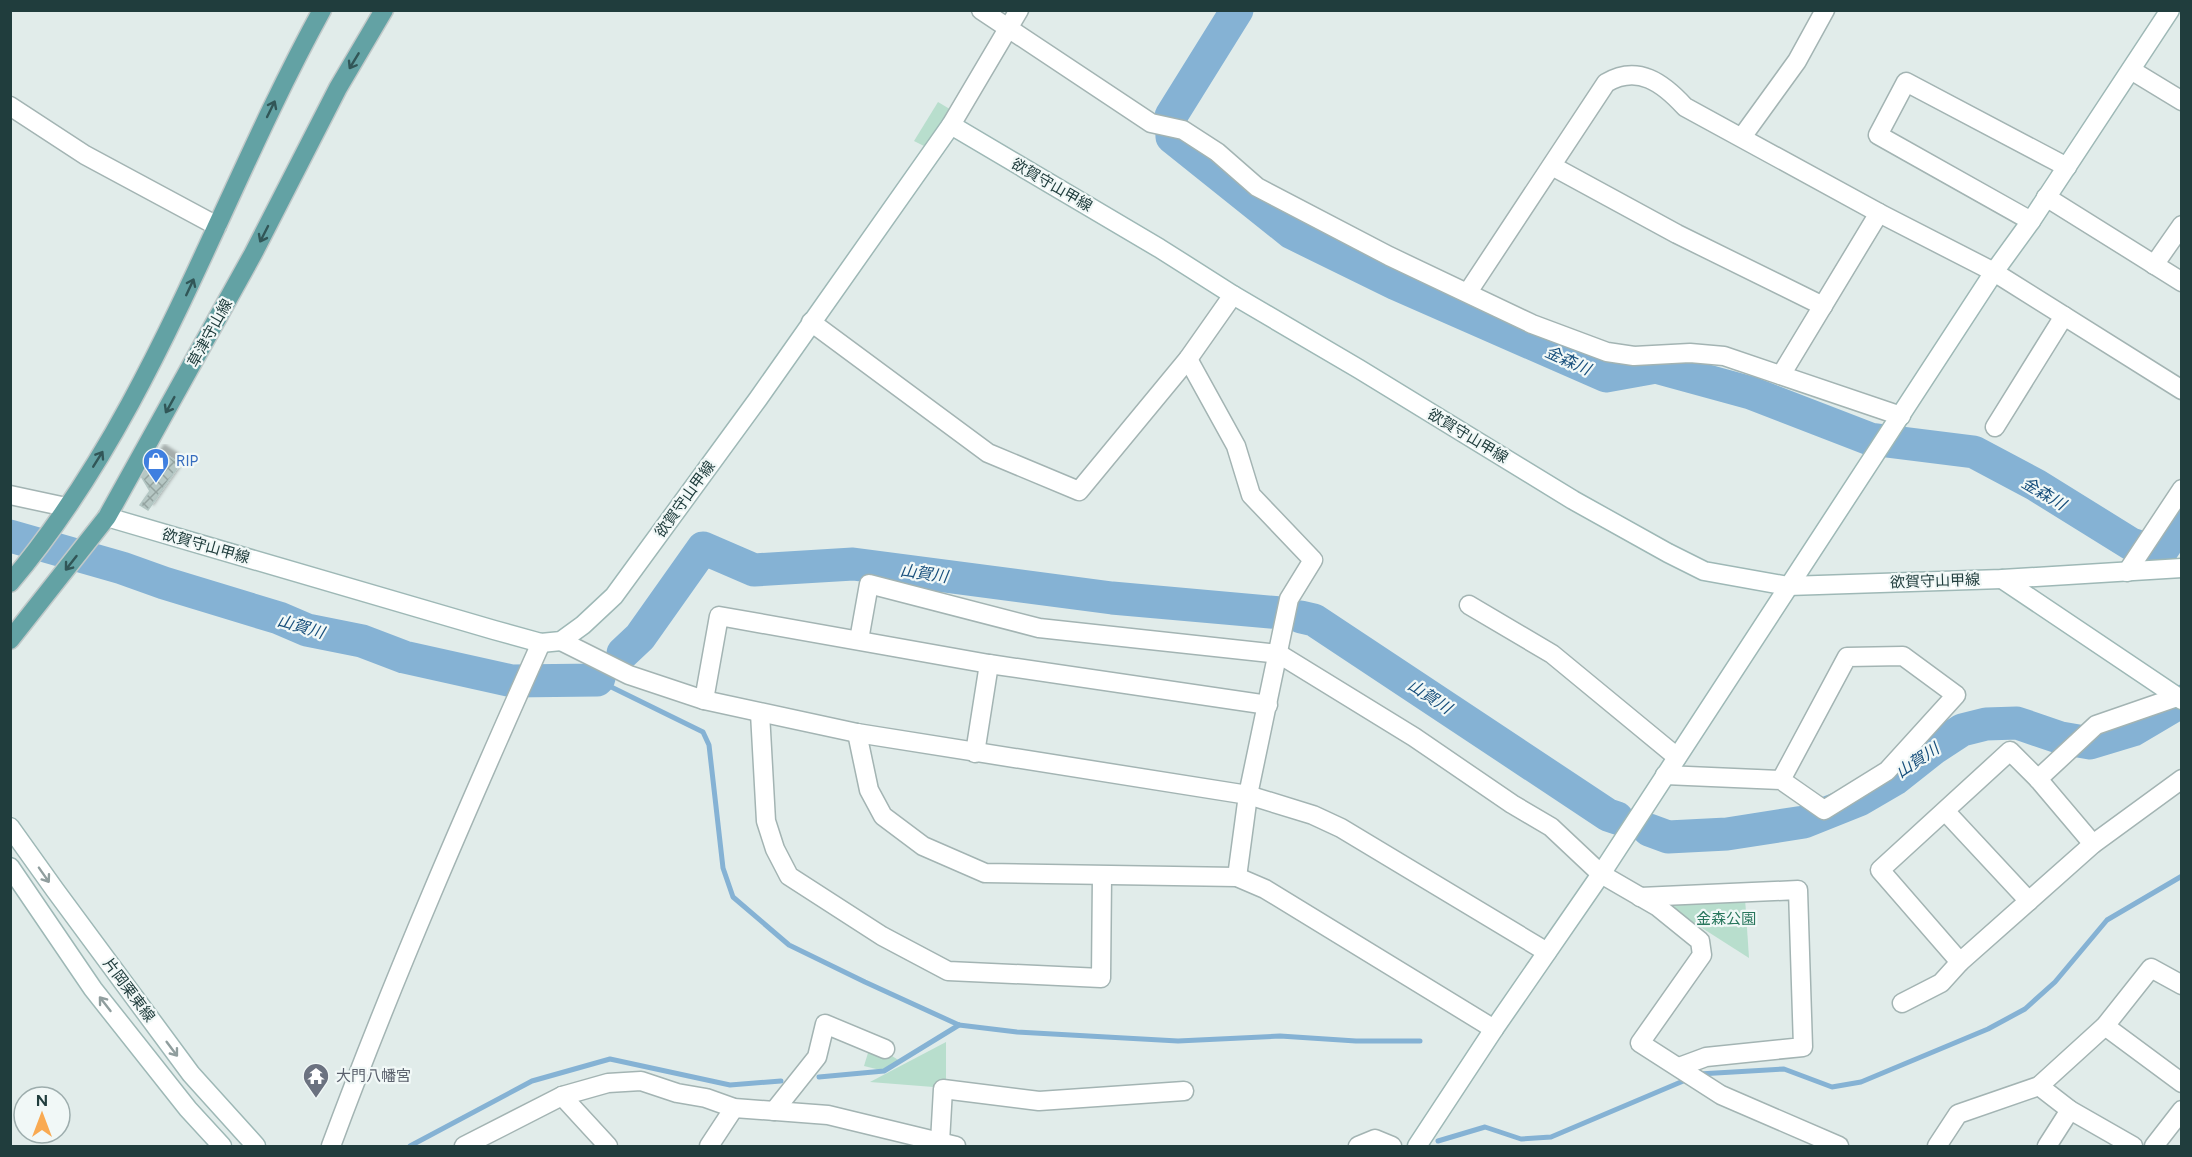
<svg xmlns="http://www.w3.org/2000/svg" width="2192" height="1157" viewBox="0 0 2192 1157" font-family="Figtree,'Noto Sans JP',sans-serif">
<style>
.green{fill:#b8decd}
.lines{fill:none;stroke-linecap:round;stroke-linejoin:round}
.stream{stroke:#85b2d4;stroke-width:5}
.river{stroke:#85b2d4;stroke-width:33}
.building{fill:url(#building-cross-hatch);stroke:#b3c6c3;stroke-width:1.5;filter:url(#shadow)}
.street-casing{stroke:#a3b4b3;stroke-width:21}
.secondary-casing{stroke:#9eb8b6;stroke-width:21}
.primary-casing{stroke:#c1c9c9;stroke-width:21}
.street{stroke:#fff;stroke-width:18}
.secondary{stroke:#fff;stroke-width:18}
.primary{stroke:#63a2a4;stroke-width:18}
.oneway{stroke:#315657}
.oneway2{stroke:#909e9e}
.labels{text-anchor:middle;stroke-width:4.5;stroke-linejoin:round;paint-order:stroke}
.street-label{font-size:15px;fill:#203d3d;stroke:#f1f8f7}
.shop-label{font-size:15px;fill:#366cbe;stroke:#f1f8f7;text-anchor:start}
.park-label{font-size:15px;fill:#28765c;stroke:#f1f8f7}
.worship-label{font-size:15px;fill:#5b616d;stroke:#f1f8f7;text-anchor:start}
.water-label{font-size:16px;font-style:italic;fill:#174f7c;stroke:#f1f8f7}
</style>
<defs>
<pattern id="building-cross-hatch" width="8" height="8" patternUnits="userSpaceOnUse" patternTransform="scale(1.5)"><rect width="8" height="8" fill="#b6c7c4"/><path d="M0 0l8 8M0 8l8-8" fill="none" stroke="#94a3a0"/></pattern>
<filter id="shadow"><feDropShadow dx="5.5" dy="-5.5" stdDeviation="1.5" flood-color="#0004"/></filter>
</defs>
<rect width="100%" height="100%" fill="#e1ecea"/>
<g class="green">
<path d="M938 102 953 111 928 148 914 141Z"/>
<path d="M1745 898 1749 958 1666 905Z"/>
<path d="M946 1042V1088L870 1082Z"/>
<path d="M871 1043 900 1061 884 1071 864 1066Z"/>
</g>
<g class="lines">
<g class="stream">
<path d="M597 680 703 732 709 745 723 868 733 897 789 945 865 982 959 1025 1017 1032 1178 1041 1280 1036 1356 1041H1420"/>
<path d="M1699 1074 1784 1069 1832 1087 1861 1082 1988 1029 2025 1009 2055 982 2107 920 2182 876"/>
<path d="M819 1077 884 1071 959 1025"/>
<path d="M1438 1141 1485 1127 1521 1139 1551 1137 1688 1079"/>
<path d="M410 1146 532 1081 610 1059 730 1085 781 1081"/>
</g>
<g class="river">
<path d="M1237 10 1171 116 1172 137 1292 233 1396 284 1606 376 1656 367 1751 393 1870 439 1974 452 2036 485 2131 544 2160 553 2182 520"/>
<path d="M10 536 122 568 164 583 279 618 307 630 362 641 404 657 512 681 597 680 599 678"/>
<path d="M1301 617 1314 620 1608 815 1617 818"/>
<path d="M623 653 640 637 703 548 754 570 853 564 1112 598 1281 613"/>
<path d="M1649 830 1668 837 1727 834 1804 822 1859 800 1895 779 1933 749 1962 730 1986 724 2017 723 2061 738 2090 743 2133 730 2182 701"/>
</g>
</g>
<path class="building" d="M159 450 180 464 148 510 140 505 150 491 141 476Z"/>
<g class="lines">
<g class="street-casing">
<g id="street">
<path d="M981 10 1151 123 1183 130 1217 152 1257 187 1389 256 1532 324 1607 352 1634 356 1690 353 1724 356 1901 416"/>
<path d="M2131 70 2182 101"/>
<path d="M10 106 85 155 217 226"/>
<path d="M951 125 1019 10"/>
<path d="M1742 137 1797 61 1825 10"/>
<path d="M1552 166 1677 234 1823 306"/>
<path d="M2046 197 2182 282"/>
<path d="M2031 221 1878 135 1906 82 2067 167"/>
<path d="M2154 265 2182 225"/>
<path d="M1468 292 1606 83C1638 64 1663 83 1685 107L1879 213 1994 272 2182 390"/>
<path d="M811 322 988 453 1079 491 1188 359 1233 295"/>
<path d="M1188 359 1236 446 1251 495 1313 560 1289 599 1248 795 1237 877"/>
<path d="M1781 375 1879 213"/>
<path d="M1995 427 2064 316"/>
<path d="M10 495 66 507"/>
<path d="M2127 572 2182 489"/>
<path d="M1469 605 1552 654 1677 757"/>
<path d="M859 640 869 584 1039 628 1279 654 1414 737 1512 804 1551 827 1601 874 1658 907 1700 941 1702 955 1640 1043 1721 1095 1839 1146"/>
<path d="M561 641 629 675 704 700 857 733 1248 795 1313 815 1341 828 1547 952"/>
<path d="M704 700 719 616 989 664 1268 705"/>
<path d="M760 713 766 821 775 849 789 876 882 936 948 971 1101 978 1102 876"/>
<path d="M857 733 869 790 883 816 923 846 985 873 1237 877 1265 889 1494 1029"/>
<path d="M975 753 989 664"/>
<path d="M1665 775 1781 780 1824 810 1887 771 1956 695 1903 656 1847 657 1781 780"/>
<path d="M2038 779 2096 725 2177 697"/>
<path d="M1946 812 2029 901"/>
<path d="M1640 897 1798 890 1803 1047 1706 1057 1679 1067"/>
<path d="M1960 962 1880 870 2010 751 2038 779 2093 844"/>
<path d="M1902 1003 1941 983 1960 962 2093 844 2182 779"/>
<path d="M2105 1026 2182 1083"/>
<path d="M2039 1086 2070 1110 2133 1146"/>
<path d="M562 1096 608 1146"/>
<path d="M774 1111 817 1057 825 1024 885 1049"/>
<path d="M940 1142 943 1089 1039 1101 1184 1091"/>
<path d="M331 1146C394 976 467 809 541 643"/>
<path d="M464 1146 562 1096 608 1083 641 1081 677 1093 706 1098 734 1108 828 1115 956 1146"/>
<path d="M709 1146 734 1108"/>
<path d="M1358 1146 1375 1139 1392 1146"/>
<path d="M1937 1146 1958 1114 2039 1086 2105 1026 2151 968 2182 985"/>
<path d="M2047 1146 2070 1110"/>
<path d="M2154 1146 2182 1110"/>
</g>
</g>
<g class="secondary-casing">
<g id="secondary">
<path d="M107 517 494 630 541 643 561 641 583 625 614 596 758 399 951 125 1159 248 1233 295 1359 369 1573 500 1668 553 1704 571 1788 586 2002 579 2182 568"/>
<path d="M2002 579 2182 700"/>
<path d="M10 827 55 890 191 1074 256 1146"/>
<path d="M10 867 93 989 188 1109 222 1146"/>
<path d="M1417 1146 1494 1029 1601 874 1994 272 2031 221 2170 10"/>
</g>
</g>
<g class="primary-casing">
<g id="primary">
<path d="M10 583C153 414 217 201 322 10"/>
<path d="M10 640 107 517 253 254 338 88 384 10"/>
</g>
</g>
<use href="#street" class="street"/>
<use href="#secondary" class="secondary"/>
<use href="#primary" class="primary"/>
</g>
<defs><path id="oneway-shaft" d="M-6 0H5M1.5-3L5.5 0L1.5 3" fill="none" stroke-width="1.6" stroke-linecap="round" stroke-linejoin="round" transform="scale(1.5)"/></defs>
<g class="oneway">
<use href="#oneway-shaft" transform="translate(354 61) rotate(121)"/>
<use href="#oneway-shaft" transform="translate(271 109) rotate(-64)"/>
<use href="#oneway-shaft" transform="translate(264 234) rotate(117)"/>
<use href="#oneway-shaft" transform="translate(190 287) rotate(-65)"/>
<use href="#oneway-shaft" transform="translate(170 405) rotate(119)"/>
<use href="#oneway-shaft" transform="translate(98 459) rotate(-58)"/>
<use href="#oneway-shaft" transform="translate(71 563) rotate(128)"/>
</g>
<g class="oneway2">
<use href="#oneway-shaft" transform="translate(44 875) rotate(55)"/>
<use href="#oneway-shaft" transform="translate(105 1004) rotate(-128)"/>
<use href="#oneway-shaft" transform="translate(172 1049) rotate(53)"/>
</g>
<defs>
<g id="shop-pin" transform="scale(1.35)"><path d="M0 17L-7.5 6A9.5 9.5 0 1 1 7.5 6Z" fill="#3f7fe0" stroke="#f1f8f7"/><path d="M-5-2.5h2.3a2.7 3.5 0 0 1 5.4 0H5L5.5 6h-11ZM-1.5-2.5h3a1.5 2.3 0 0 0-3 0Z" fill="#fff"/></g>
<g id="temple-pin" transform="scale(1.35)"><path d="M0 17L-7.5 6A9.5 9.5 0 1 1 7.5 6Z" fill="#6b7280" stroke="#f1f8f7"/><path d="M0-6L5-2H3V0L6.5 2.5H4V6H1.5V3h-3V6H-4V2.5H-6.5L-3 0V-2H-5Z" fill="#fff"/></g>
</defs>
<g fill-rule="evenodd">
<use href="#shop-pin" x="156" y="461"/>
<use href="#temple-pin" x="316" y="1076"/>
</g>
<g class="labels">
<g class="street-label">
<text transform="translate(1052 185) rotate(30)" y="5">欲賀守山甲線</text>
<text transform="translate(210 333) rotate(-61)" y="5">草津守山線</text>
<text transform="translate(1468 436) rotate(31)" y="5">欲賀守山甲線</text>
<text transform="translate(685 499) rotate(-54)" y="5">欲賀守山甲線</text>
<text transform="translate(206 546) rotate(16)" y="5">欲賀守山甲線</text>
<text transform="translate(1935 581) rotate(-2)" y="5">欲賀守山甲線</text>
<text transform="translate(129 990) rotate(53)" y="5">片岡栗東線</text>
</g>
<g class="shop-label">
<text x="176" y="466">RIP</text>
</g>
<g class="park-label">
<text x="1726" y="924">金森公園</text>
</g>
<g class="worship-label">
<text x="336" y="1081">大門八幡宮</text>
</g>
<g class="water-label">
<text transform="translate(1568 360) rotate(24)" y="6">金森川</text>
<text transform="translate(2044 493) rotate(31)" y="6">金森川</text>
<text transform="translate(924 573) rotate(8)" y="6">山賀川</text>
<text transform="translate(301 626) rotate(16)" y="6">山賀川</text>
<text transform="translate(1430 696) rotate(33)" y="6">山賀川</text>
<text transform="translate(1917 760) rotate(-34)" y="6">山賀川</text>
</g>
</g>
<rect width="2192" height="1157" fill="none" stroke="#203d3d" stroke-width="24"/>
<g transform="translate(42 1115)"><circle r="28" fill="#f1f8f7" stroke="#9dadad" stroke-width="1.5"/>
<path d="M0-4.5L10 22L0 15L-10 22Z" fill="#f9aa52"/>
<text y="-9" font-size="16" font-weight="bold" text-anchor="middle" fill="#203d3d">N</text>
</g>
</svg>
